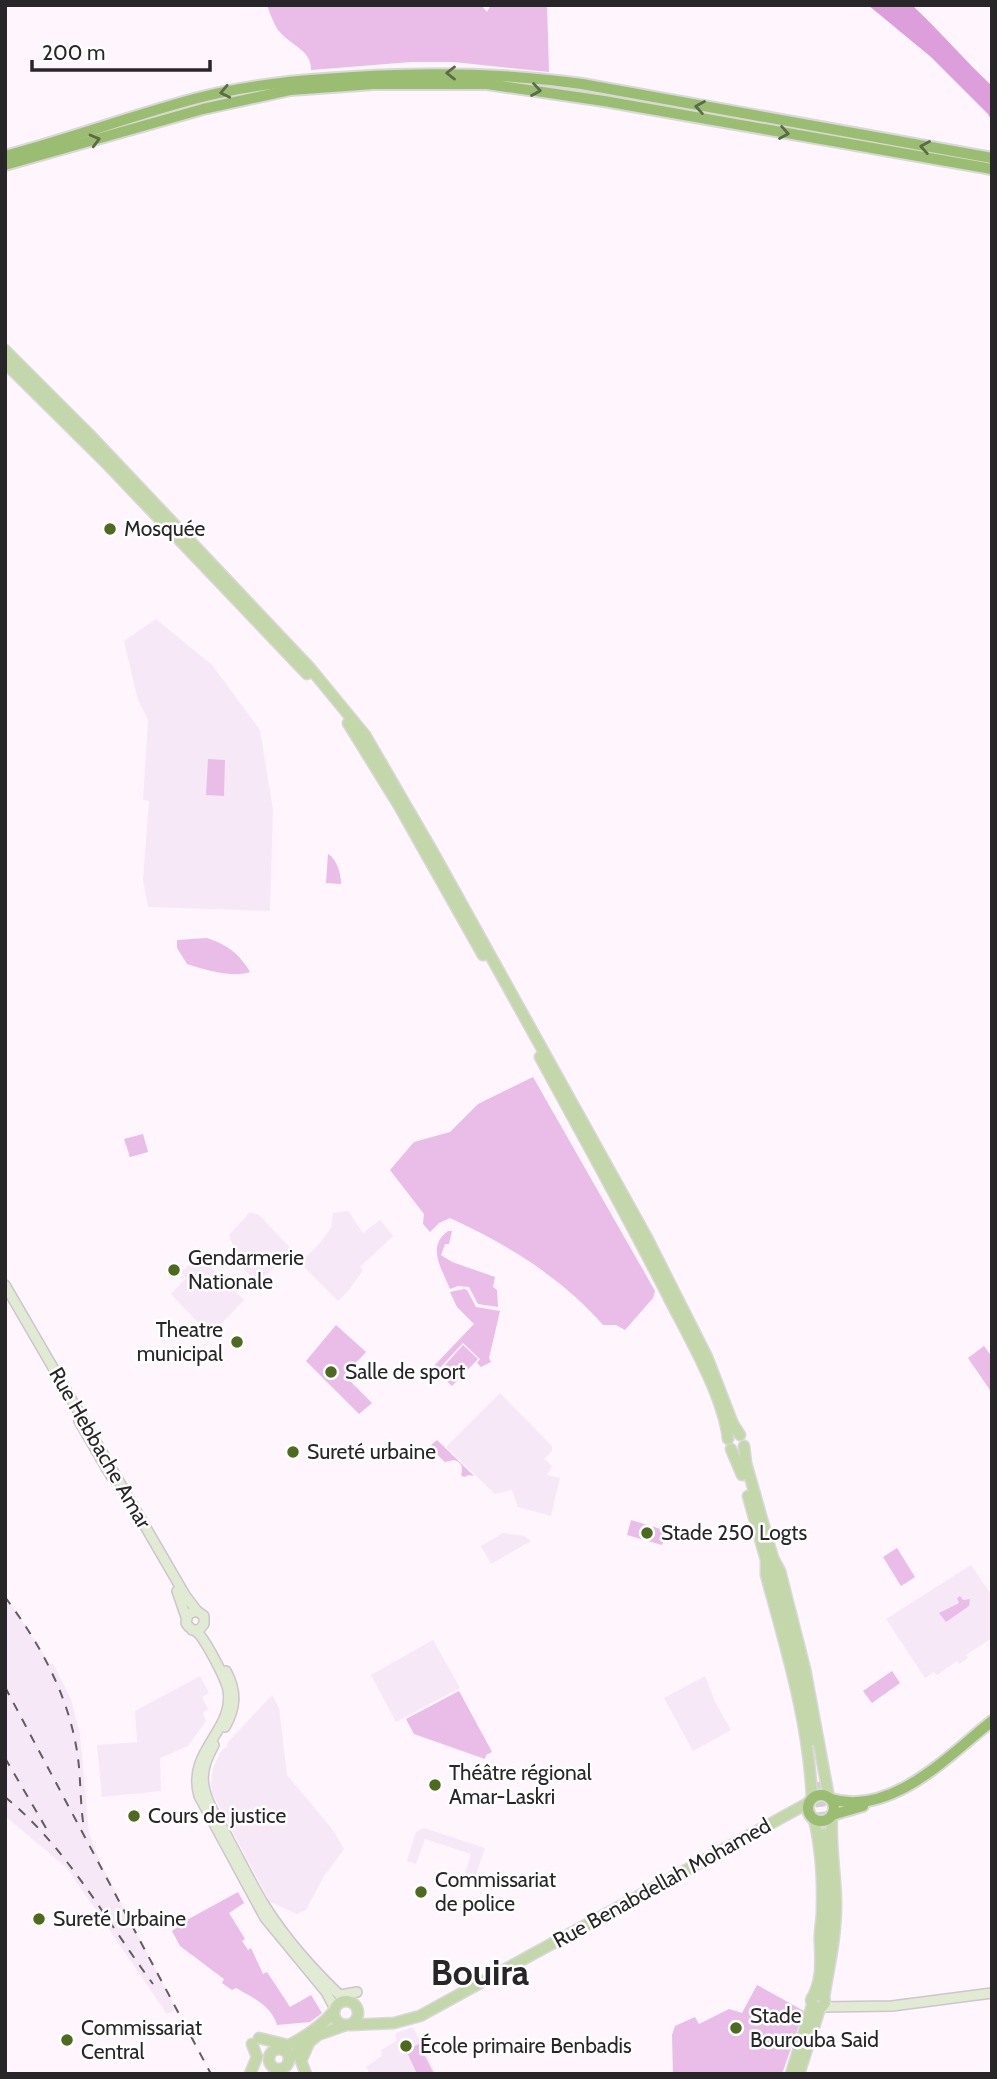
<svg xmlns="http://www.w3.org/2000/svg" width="997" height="2079" viewBox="0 0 997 2079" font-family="Cabin,sans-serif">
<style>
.built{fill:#f7e8f7}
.green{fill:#e9bde8}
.forest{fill:#dd9fdb}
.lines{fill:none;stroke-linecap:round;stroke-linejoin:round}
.primary-tunnel{stroke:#d3ccd3;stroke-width:10;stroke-dasharray:10 5;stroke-linecap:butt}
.secondary-casing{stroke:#cdc5cd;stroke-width:12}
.primary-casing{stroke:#d8d8d8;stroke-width:13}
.highway-casing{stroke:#d8d8d8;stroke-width:14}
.secondary{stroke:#e1ebd4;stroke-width:9}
.primary{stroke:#c3d7aa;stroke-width:10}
.highway{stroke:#9bbd71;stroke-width:10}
.rail{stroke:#615d61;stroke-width:2;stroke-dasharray:9 9;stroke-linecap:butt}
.oneway{stroke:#5c6a49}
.poi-dot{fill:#4d6a1f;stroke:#fff;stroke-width:2.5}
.labels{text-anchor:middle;stroke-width:5;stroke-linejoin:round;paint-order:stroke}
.poi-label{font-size:21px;fill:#292629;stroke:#fff;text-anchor:start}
.street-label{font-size:21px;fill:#292629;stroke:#fff}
.town-label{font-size:35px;font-weight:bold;fill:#292629;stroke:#fff}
</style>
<rect width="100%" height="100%" fill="#fef5fd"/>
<g class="built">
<path d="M156 619 212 665 260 730 273 810 270 911 148 907 143 880 149 801 143 800 148 720 138 700 124 641Z"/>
<path d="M348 1211 363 1233 380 1220 393 1236 360 1267 363 1270 349 1290 338 1301 300 1263 320 1243 331 1228 333 1213Z"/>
<path d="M250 1212 259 1215 292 1250 258 1283 241 1266 229 1235Z"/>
<path d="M197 1258 204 1260 244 1300 210 1335 171 1294 186 1278 181 1272Z"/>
<path d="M500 1393 552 1446V1451L544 1459 552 1466 547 1475 560 1478 551 1516 518 1507 512 1490 495 1494 446 1447Z"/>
<path d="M503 1533 524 1536 531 1541 491 1564 481 1546Z"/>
<path d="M971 1565 992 1596V1638L966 1655 968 1658 959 1664 957 1661 937 1675 934 1672 925 1678 886 1619Z"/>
<path d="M5 1595 50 1664H53L71 1699 80 1735 89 1833 101 1864 176 2009 167 2014 67 1868 5 1816Z"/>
<path d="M433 1640 460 1688 396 1722 371 1675Z"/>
<path d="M200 1676 209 1693 202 1697 208 1709 203 1713 206 1721 188 1746 160 1758 161 1791 102 1797 97 1745 137 1742 135 1711Z"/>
<path d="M705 1676 716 1704 731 1730 693 1751 664 1698Z"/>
<path d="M272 1695 279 1708 287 1775 333 1830 344 1849 324 1876 306 1910 297 1914 270 1902 212 1793 211 1785 213 1768 220 1753 224 1748H227L228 1742Z"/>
<path d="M424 1828 485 1848 473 1883 463 1880 471 1854 425 1839 416 1864 407 1861 416 1832Z"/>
<path d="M413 2027 436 2074H370L366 2067 382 2056 381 2050 396 2041V2033Z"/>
</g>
<g class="green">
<path d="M267 5H481L487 12 491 5H547L549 72 454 62H411L311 70C312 50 290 45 279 31 274 25 270 13 267 5Z"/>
<path d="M208 759 225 760 224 796 206 795Z"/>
<path d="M328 854C337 859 341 874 341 884L326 883Z"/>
<path d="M207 938C227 945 239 953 250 972 231 978 206 970 187 964L177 948V940Z"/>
<path d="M533 1077 655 1291 653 1298 625 1330 616 1325H603C562 1278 507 1244 450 1218L439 1223 430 1232 423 1224 424 1214 390 1170 414 1142 450 1132 478 1104Z"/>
<path d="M143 1134 148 1152 130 1157 124 1139Z"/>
<path d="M448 1231H452L449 1244H445L441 1255 452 1262 495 1277 493 1287 497 1290 498 1307 478 1304 469 1287 458 1286 450 1289C442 1269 426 1247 448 1231Z"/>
<path d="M464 1289 467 1290 476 1307 500 1311 489 1358 491 1362 481 1367 477 1363 480 1359 463 1343 435 1373 431 1369 474 1324 457 1307 450 1292Z"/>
<path d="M336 1325 366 1352 344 1375 372 1403 359 1414 306 1361Z"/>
<path d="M463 1345 478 1359 452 1386 438 1373Z"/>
<path d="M984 1346 992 1357 990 1390 968 1358Z"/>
<path d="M437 1440 474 1476 469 1475 464 1477 461 1475C464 1467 461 1462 454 1460L445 1462 429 1447Z"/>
<path d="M631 1520 667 1531 662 1545 627 1535Z"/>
<path d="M897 1548 915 1577 901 1586 883 1557Z"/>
<path d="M960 1596 963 1600 970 1599 969 1606 946 1622 939 1613 959 1603 957 1598Z"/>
<path d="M892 1671 900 1683 872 1703 863 1691Z"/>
<path d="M459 1691 492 1752 486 1755 485 1759 414 1734 406 1719Z"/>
<path d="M238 1892 244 1903 229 1913 245 1939 242 1941 248 1950 251 1948 263 1974 267 1972 290 2007 311 1995 322 2013 310 2022 277 2025C272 2006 252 1997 236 1988L232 1990 222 1983 224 1979 180 1946 172 1931 185 1921Z"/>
<path d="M757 1985 804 2011 782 2074H673L672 2035 675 2026 695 2017 699 2024 729 2009 742 2013Z"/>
<path d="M419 2044 433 2072 417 2074 406 2050Z"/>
</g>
<path class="forest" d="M868 5H912C940 31 964 60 992 86V121L988 114 931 57Z"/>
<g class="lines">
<path class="primary-tunnel" d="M818 1782 824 1834"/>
<g class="secondary-casing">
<g id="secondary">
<path d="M5 1285 185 1595 197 1611"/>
<path d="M79 1421 111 1476"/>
<path d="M177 1591 186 1617"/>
<path d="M192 1630H199L204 1624V1616L197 1611 188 1614 186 1623C189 1629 193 1629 198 1633 206 1641 226 1679 228 1690 235 1730 186 1751 199 1796L265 1918 326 1992 335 2009"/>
<path d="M225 1727C236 1708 237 1691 226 1671"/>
<path d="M214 1745C207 1758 201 1771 204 1786 207 1805 221 1823 229 1840 241 1862 252 1885 265 1906 287 1941 316 1973 346 2001"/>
<path d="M340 1995 357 1992"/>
<path d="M822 2007 892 2006 992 1993"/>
</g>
</g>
<g class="primary-casing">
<g id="primary">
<path d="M5 350 89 434 310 668 365 735 434 854 647 1238 707 1357 733 1424 740 1435"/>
<path d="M5 363 108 465 307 674"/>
<path d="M348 723 398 804 483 955"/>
<path d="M540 1057C584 1138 629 1219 671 1302 690 1339 724 1398 728 1439"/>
<path d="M744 1446 746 1463 773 1558 780 1571 805 1669 829 1798"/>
<path d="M731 1449 742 1475"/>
<path d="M748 1496 766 1560V1575C786 1648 809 1723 812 1799"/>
<path d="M772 1560 771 1566 797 1666 812 1740"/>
<path d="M824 1834 829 1887 827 1948 829 1957"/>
<path d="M814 1996 819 1994 824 1997 825 2003 822 2007 814 2008 811 2000C822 1982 821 1963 820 1943 819 1932 822 1921 822 1911 823 1880 821 1848 814 1819"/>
<path d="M824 1997C829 1966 836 1937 836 1905 836 1875 830 1846 832 1816"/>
<circle cx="346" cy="2013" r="12"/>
<path d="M350 2025 394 2023 420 2016 810 1802"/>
<path d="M259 2038 284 2044"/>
<circle cx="279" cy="2059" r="10"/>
<path d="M280 2049C301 2040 320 2028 334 2011"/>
<path d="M289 2059 318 2035 346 2025"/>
<path d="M250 2074 257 2057 252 2044"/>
<path d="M306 2074 301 2061 308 2045"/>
<path d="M791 2074 812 2006"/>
<path d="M799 2074 820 2008"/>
</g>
</g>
<g class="highway-casing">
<g id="highway">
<path d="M5 156C69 139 131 116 194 99 246 85 299 80 353 77 430 72 505 73 582 84L992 158"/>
<path d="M5 165 203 109 290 90 374 84H487L604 101 992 169"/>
<circle cx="821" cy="1808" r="13"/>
<path d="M831 1799C892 1817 949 1755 992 1721"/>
<path d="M832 1815 863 1806"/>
</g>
</g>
<use href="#secondary" class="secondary"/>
<use href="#primary" class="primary"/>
<use href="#highway" class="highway"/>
<g class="rail">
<path d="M5 1597C41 1645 70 1698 78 1758 81 1781 80 1805 84 1828"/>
<path d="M5 1687 211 2074"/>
<path d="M5 1758 46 1828"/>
<path d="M5 1797C66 1846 107 1922 153 1984"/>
</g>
</g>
<defs><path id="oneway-chevron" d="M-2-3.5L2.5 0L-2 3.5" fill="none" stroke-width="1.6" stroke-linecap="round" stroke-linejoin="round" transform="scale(1.75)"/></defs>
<g class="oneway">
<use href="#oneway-chevron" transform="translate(451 73) rotate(-180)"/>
<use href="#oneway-chevron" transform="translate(536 90) rotate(9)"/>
<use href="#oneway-chevron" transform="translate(225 92) rotate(168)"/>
<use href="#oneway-chevron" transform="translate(700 107) rotate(-170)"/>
<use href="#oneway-chevron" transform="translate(784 133) rotate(10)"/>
<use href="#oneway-chevron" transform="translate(95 140) rotate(-15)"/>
<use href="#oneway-chevron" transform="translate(925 147) rotate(-170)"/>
</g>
<g class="poi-dot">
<circle cx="110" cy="529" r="7"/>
<circle cx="174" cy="1270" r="7"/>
<circle cx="237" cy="1342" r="7"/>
<circle cx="331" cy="1372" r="7"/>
<circle cx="293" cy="1452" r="7"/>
<circle cx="647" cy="1533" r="7"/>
<circle cx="435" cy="1785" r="7"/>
<circle cx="134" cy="1816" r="7"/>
<circle cx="421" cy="1892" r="7"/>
<circle cx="39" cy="1919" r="7"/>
<circle cx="736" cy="2028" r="7"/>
<circle cx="67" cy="2040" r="7"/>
<circle cx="406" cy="2046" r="7"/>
</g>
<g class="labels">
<g class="poi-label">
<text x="124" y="536">Mosquée</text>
<text x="188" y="1265">Gendarmerie<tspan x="188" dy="24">Nationale</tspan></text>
<text x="223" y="1337" text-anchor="end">Theatre<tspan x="223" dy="24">municipal</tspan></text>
<text x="345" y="1379">Salle de sport</text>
<text x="307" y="1459">Sureté urbaine</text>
<text x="661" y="1540">Stade 250 Logts</text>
<text x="449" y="1780">Théâtre régional<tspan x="449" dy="24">Amar-Laskri</tspan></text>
<text x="148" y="1823">Cours de justice</text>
<text x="435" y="1887">Commissariat<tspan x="435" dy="24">de police</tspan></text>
<text x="53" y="1926">Sureté Urbaine</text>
<text x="750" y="2023">Stade<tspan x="750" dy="24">Bourouba Said</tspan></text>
<text x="81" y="2035">Commissariat<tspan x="81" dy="24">Central</tspan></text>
<text x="420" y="2053">École primaire Benbadis</text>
</g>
<g class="street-label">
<text transform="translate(100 1448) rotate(60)" y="7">Rue Hebbache Amar</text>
<text transform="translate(662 1883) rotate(-29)" y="7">Rue Benabdellah Mohamed</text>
</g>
<g class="town-label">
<text x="480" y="1985">Bouira</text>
</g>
</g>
<rect width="997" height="2079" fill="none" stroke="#292629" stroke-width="14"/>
<path d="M32 60v10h178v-10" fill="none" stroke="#292629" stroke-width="3.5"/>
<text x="42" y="60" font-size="21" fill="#292629" stroke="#ffffff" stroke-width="5" paint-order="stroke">200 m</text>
</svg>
